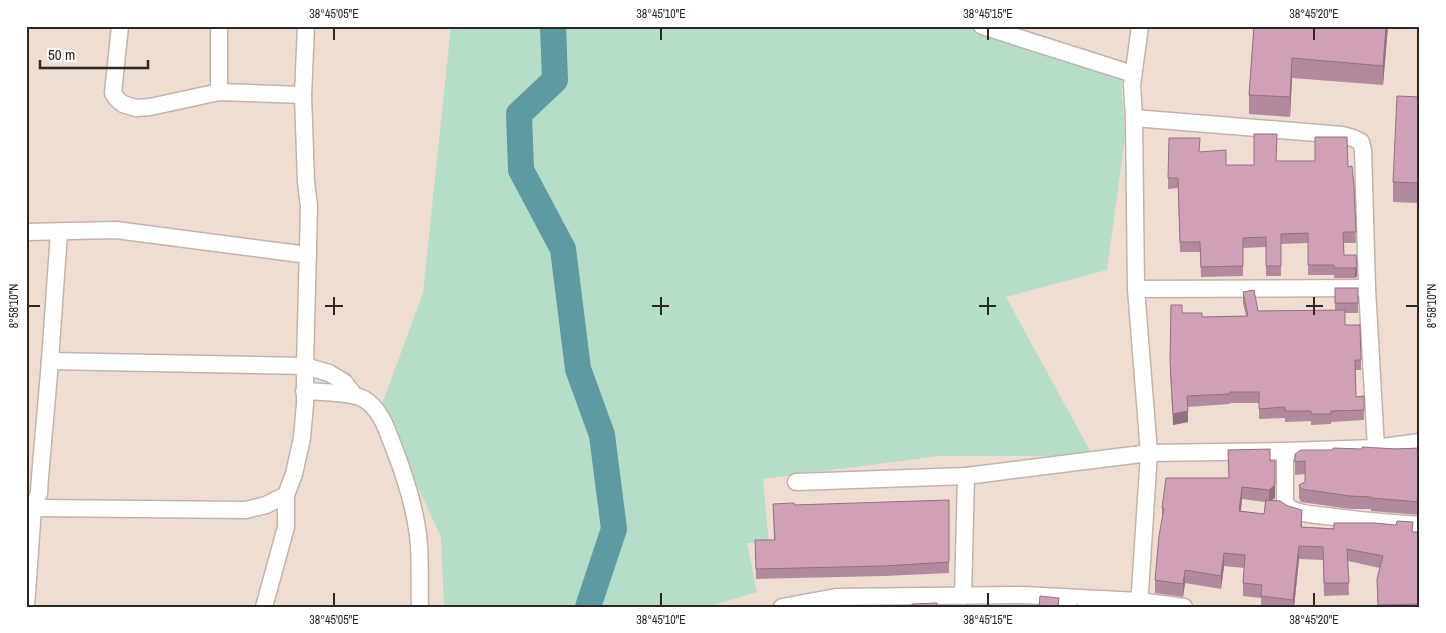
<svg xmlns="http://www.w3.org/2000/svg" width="1446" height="633" viewBox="0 0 1446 633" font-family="'Archivo Narrow',sans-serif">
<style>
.green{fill:#b5dec9}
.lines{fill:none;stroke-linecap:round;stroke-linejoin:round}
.river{stroke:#5d9aa1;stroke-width:26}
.street-casing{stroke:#c3b3a7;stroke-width:19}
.street{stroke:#fff;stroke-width:16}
.wall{fill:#b38a9d;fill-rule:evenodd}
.shaded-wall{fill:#927080}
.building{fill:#d0a0b7;stroke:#927080}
.ticks{fill:none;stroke:#2d2722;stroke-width:2}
.neatline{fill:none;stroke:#2d2722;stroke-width:2}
.ticks-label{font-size:12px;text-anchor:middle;fill:#2d2722}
</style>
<rect width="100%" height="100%" fill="#eeddd0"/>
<path class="green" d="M451 26H1000L1120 60 1125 138 1107 270 1006 297 1093 456H939L763 479 769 544 747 543 757 592 707 607H444L441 537 381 407 423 293Z"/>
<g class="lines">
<path class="river" d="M553 26 555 80 519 114 521 170 563 249 578 369 602 435 614 529 588 607"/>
<g class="street-casing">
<g id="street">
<path d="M120 26 113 93 117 99 123 104 136 108 150 107 219 92 303 95 306 26"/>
<path d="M982 26 1133 74"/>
<path d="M219 92V26"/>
<path d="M1134 118 1342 135 1353 138 1361 142 1363 150 1367 288 1376 448"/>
<path d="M26 232 116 230 308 255"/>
<path d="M1136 289 1367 288"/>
<path d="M50 361 305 366 329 373 344 382 354 395"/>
<path d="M304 391C319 392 352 392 364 399 380 409 386 427 392 443 404 473 414 503 418 535 421 558 419 583 420 607"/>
<path d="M1285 451V500L1286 506C1299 515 1319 515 1335 517 1363 521 1391 523 1420 525"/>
<path d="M796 482 966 476 1149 453 1285 451 1376 448 1420 442"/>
<path d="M33 508 246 510 266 505 286 495"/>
<path d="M963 596 966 476"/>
<path d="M26 607 33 508 39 493 40 477 50 361 59 232"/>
<path d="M264 607 286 527V495L294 474 302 438 305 404V366L309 206 306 182 303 95"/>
<path d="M782 607 836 597 1023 595 1139 601 1184 607"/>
<path d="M1139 607 1149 453 1136 289 1134 118 1132 85 1140 26"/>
</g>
</g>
<use href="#street" class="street"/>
</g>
<g class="wall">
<path d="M1254 26H1388L1383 85 1292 78 1290 117 1249 114V95Z"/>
<path d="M1420 97V201L1419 203 1393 202V182Z"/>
<path d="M1315 137 1348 167 1354 187 1356 243H1344V255H1356L1357 276 1355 278H1334V275H1308V243L1281 244V276H1266V247L1243 248V276L1201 277 1200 252H1180L1178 188 1168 189V178L1200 152 1226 165H1254L1277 161H1315Z"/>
<path d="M1335 288 1358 303V313H1345V325L1361 360V370H1355L1356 397 1364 410V420L1331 422V424L1311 425V421L1285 422V418L1259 419V403H1230V404L1187 407 1188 422 1173 425 1170 371 1171 305 1182 313 1202 317 1246 316 1243 303V292L1258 311 1335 310Z"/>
<path d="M1420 448V515L1371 511V509H1350L1301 502 1299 498V485L1305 482V474L1295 475V454L1333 450Z"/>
<path d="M1228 450 1270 461 1275 498 1272 500 1302 523V527L1420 532V607H1378L1377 579 1380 568 1348 561 1349 595 1324 596 1323 560 1299 559 1294 607H1261V598L1243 596V583L1244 568 1224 566 1221 589 1185 583 1183 597 1155 593V580L1162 519V508L1229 478ZM1242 499 1265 502 1264 514 1241 511Z"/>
<path d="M773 504 794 505 949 562V573L884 576 756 579 755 540H774Z"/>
</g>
<g class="shaded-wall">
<path d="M1386 26H1388L1383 85V66Z"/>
<path d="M1292 58V78L1290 117V97Z"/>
<path d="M1420 181V201L1419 203V183Z"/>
<path d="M1357 266V276L1355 278V268Z"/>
<path d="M1188 411V422L1173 425V414Z"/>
<path d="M1275 485V498L1269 502V490Z"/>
<path d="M1242 487V499L1239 524V511Z"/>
<path d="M1302 510V523L1301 540V527Z"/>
<path d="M1299 546V559L1294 607H1293V600Z"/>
<path d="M1224 553V566L1221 589V576Z"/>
<path d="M1185 570V583L1183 597V584Z"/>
</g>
<g class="building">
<path d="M1254 26H1386L1383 66 1292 58 1290 97 1249 95Z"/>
<path d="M1397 96 1420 97V181L1419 183 1393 182Z"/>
<path d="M1254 134H1277L1276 161H1315V137H1347L1348 167 1352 166 1354 187 1356 232H1343L1344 255H1356L1357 266 1355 268H1334V265H1308V233L1281 234V266H1266V237L1243 238V266L1201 267 1200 242H1180L1178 178H1168L1169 138H1200L1199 152 1226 150V165H1254Z"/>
<rect x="1335" y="288" width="23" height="15"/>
<path d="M1254 290 1258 311 1345 310V325H1360L1361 360H1355L1356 397 1364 396V410L1331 411V414H1311V411H1285V407L1259 409V392H1230V394L1187 396 1188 411 1173 414 1170 361 1171 305H1182V313H1202V317L1248 316 1243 292Z"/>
<path d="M1362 447 1396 449 1420 448V502L1371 498V497L1350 496 1301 489 1299 485 1305 482V461L1295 462V454L1301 450H1333V448L1362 449Z"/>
<path d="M1270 449V461H1275V485L1269 490 1242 487 1239 511 1264 514 1266 500 1280 501 1288 506 1302 510 1301 527 1334 529V523H1375L1396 525 1397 521 1413 522 1412 532H1420V604L1378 605 1377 579 1383 556 1347 549 1349 583H1324L1323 547 1299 546 1293 600 1261 596 1262 585 1243 583 1245 555 1224 553 1221 576 1185 570 1183 584 1155 580 1159 536 1164 508H1162L1166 478H1229L1228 450Z"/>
<path d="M949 500V562L884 566 756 569 755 540H775L773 504 794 503V505Z"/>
<path d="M1040 596 1059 598 1058 607H1039Z"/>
<path d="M937 603V607H912V604Z"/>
<path d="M1078 605 1079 607H1065Z"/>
</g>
<path class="ticks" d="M334 28V40M661 28V40M988 28V40M1314 28V40M334 297V315M661 297V315M988 297V315M1314 297V315M28 306H40M325 306H343M652 306H669M979 306H996M1306 306H1323M1406 306H1418M334 593V606M661 593V606M988 593V606M1314 593V606"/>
<rect width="1446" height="633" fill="none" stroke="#ffffff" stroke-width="55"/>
<path d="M40 60v8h108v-8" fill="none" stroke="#2d2722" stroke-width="2.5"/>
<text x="48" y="60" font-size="15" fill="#2d2722" stroke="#ffffff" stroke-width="4" paint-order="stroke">50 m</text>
<rect x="28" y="28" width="1390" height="578" class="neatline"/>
<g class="ticks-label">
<text x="334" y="18">38°45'05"E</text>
<text x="661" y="18">38°45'10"E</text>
<text x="988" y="18">38°45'15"E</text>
<text x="1314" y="18">38°45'20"E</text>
<text transform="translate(14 306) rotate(-90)" y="4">8°58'10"N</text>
<text transform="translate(1432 306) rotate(-90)" y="4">8°58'10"N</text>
<text x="334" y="624">38°45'05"E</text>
<text x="661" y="624">38°45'10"E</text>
<text x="988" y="624">38°45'15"E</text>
<text x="1314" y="624">38°45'20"E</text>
</g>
</svg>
